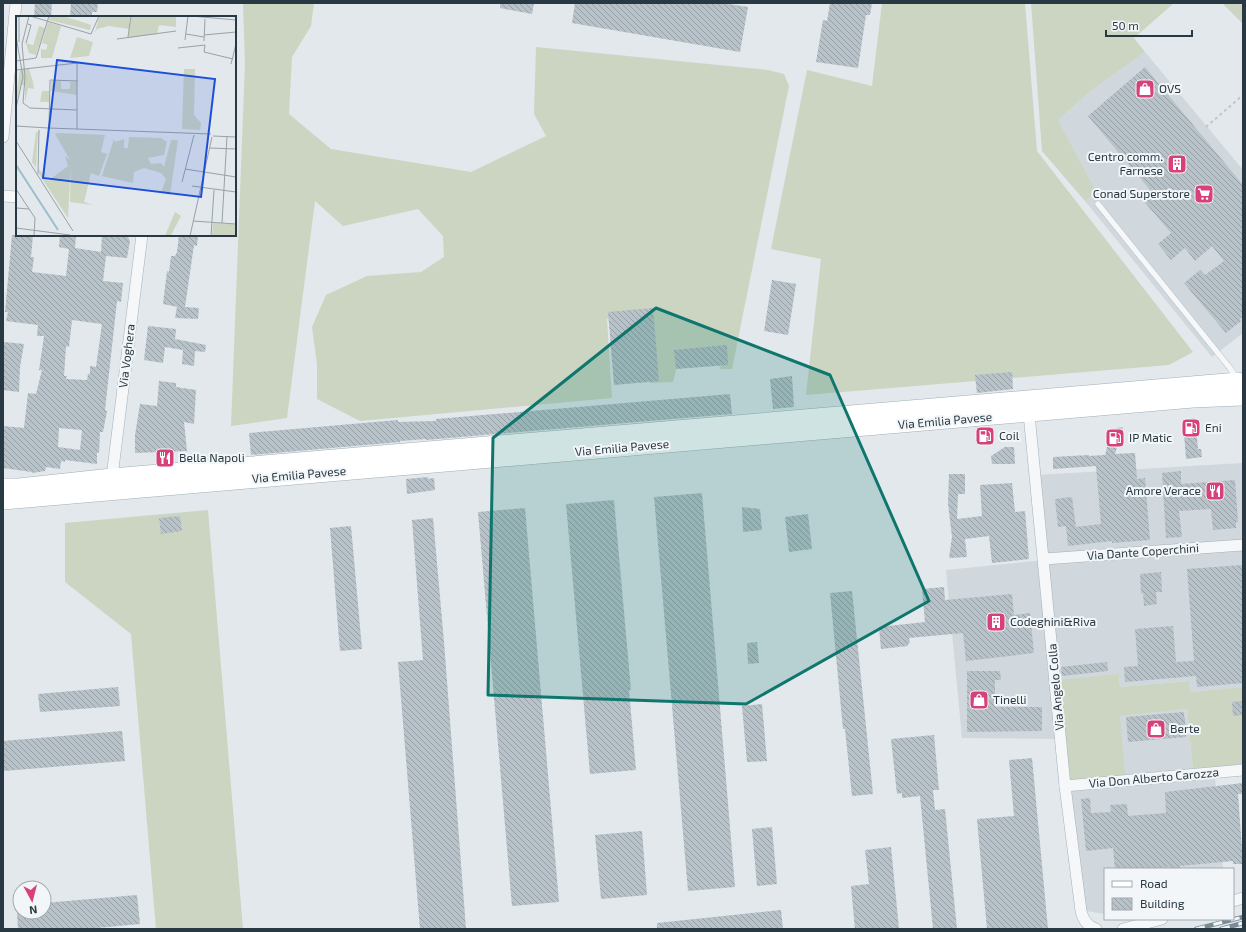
<svg xmlns="http://www.w3.org/2000/svg" width="1246" height="932" viewBox="0 0 1246 932" font-family="'Exo 2',sans-serif">
<style>
.built{fill:#d0d7dd}
.grass{fill:#ccd5c2}
.building{fill:url(#building-back-hatch);fill-rule:evenodd}
.lines{fill:none;stroke-linecap:round;stroke-linejoin:round}
.lane-casing{stroke:#a7b0b6;stroke-width:6}
.street-casing{stroke:#a7b0b6;stroke-width:12}
.primary-casing{stroke:#a0afb8;stroke-width:18}
.path{stroke:#c0c6ca;stroke-width:2;stroke-dasharray:3 3;stroke-linecap:butt}
.lane{stroke:#f5f7f9;stroke-width:5.5}
.street{stroke:#f5f7f9;stroke-width:11}
.primary{stroke:#fff;stroke-width:17}
.rail-casing{stroke:#7a8b96;stroke-width:4.5}
.rail{stroke:#f2f6f8;stroke-width:3;stroke-dasharray:9;stroke-linecap:butt}
.marked{fill:#0f766e;fill-opacity:0.2;stroke:#0f766e;stroke-width:3;stroke-linejoin:round}
.labels{text-anchor:middle;stroke-width:4;stroke-linejoin:round;paint-order:stroke}
.poi-label{font-size:12px;fill:#293944;stroke:#f2f6f8;text-anchor:start}
.street-label{font-size:12px;fill:#293944;stroke:#f2f6f8}
.inset-river{fill:none;stroke:#9bbfcd;stroke-width:2}
.inset-road{fill:none;stroke:#98a2a8;stroke-width:1}
.view{fill:#1d4ed8;fill-opacity:0.15;stroke:#1d4ed8;stroke-width:2}
.inset-edge{fill:none;stroke:#293944;stroke-width:2}
</style>
<defs>
<pattern id="building-back-hatch" width="6" height="6" patternUnits="userSpaceOnUse"><rect width="6" height="6" fill="#b8c2c9"/><path d="M-1 5l2 2M0 0l6 6M5-1l2 2" fill="none" stroke="#969fa5"/></pattern>
</defs>
<rect width="100%" height="100%" fill="#e2e8eb"/>
<g class="built">
<path d="M1145 52 1243 170V333L1212 357 1085 201 1096 191 1058 120 1088 93Z"/>
<path d="M1243 463V687L1190 692 1188 681 1120 687 1119 674 1065 739 962 738 946 570 1045 560 1037 475Z"/>
<path d="M1187 709 1193 769 1214 767 1223 869H1105V914L1086 911 1069 780 1120 716Z"/>
</g>
<g class="grass">
<path d="M243 3H314L311 26 292 57 289 114 331 149 471 172 546 136 534 114 536 47 768 70 784 74 789 86 732 369H720L722 351 679 359 673 382 650 383 641 313 607 319 612 398 360 421 317 399V364L312 327 326 295 367 276 421 272 444 257 443 236 418 209 343 226 315 201 287 418 231 426 245 64Z"/>
<path d="M882 3H1025L1037 151 1193 352 1169 365 806 395 821 259 771 249 807 70 872 86Z"/>
<path d="M1031 3H1174L1134 38 1145 52 1088 93 1058 120 1096 191 1085 201 1042 151Z"/>
<path d="M1222 3H1243V24Z"/>
<path d="M208 510 243 929H156L131 634 65 582V523Z"/>
<path d="M1119 674 1120 687 1189 681 1190 692 1243 687V764L1193 769 1187 709 1120 716 1125 775 1069 780 1059 680Z"/>
</g>
<g class="building">
<path d="M35 3H52L51 17H34Z"/>
<path d="M71 3H98L97 12H92V17H70Z"/>
<path d="M500 3H534L532 14 500 8Z"/>
<path d="M575 3H722L748 7 740 52 572 23Z"/>
<path d="M830 3H872L870 15H866L858 68 816 62 823 20 827 21Z"/>
<path d="M1145 67 1243 185V316L1240 319 1241 321 1226 333 1184 283 1200 270 1205 275 1224 261 1212 246 1195 261 1185 248 1171 260 1158 244 1171 233 1142 199 1151 191 1088 116Z"/>
<path d="M12 235H33L31 257H34L32 272 66 276 69 249 59 247 60 235H76L75 248 101 252 102 235 128 237 130 241 127 258 106 256 103 281 123 283 121 302 117 301 105 410 107 411 103 432H100L99 453 97 452V464L65 460V462L61 461 60 469 46 467 45 471 32 473V472L3 468V426L24 428 28 393 36 394 42 370H39L44 336H37L38 325 6 321 8 312H5ZM72 320 102 324 96 367 90 366V374H88L87 380 66 379 67 376H64L66 346 69 347ZM59 428 82 430 80 450 58 447Z"/>
<path d="M179 235H198L197 246 194 245 185 307 199 308 198 319 175 318 177 307H178L163 304 167 271 169 272 171 256H175L177 252Z"/>
<path d="M772 280 796 284 788 335 764 331Z"/>
<path d="M653 308 659 381 614 385 608 312Z"/>
<path d="M148 326 176 329 175 339 206 345 205 352 195 351 194 366 182 364 183 350 165 347 163 363 144 360Z"/>
<path d="M4 342 24 344 20 367 19 392 3 390Z"/>
<path d="M727 345 728 365 676 369 674 350Z"/>
<path d="M1012 372 1013 389 977 393 975 375Z"/>
<path d="M792 376 794 407 773 409 770 379Z"/>
<path d="M159 381 176 383V387L196 390 194 424 184 422 187 451 135 453V435L140 404 157 406Z"/>
<path d="M730 394 732 414 426 440V439L400 441V442L251 455 249 433 398 420V422L436 421V419Z"/>
<path d="M1195 418 1198 449H1201L1202 457 1186 459 1183 420Z"/>
<path d="M1123 427 1115 454 1135 453 1137 479 1145 478 1150 540 1112 543V541L1068 546 1066 526 1058 527 1055 499 1072 497 1076 527 1101 524 1096 466 1053 469V457L1089 455V456L1105 455 1112 429Z"/>
<path d="M1005 447H1014L1015 464H992L991 456Z"/>
<path d="M1181 471V484L1235 480 1238 522H1236V528L1213 530 1211 509 1179 511 1182 537 1166 538 1162 473Z"/>
<path d="M949 474H965V494H958L957 519 982 516 980 485 1012 483 1015 512 1025 511 1029 559 992 563 989 536 965 539 967 557 949 558 952 537 948 503Z"/>
<path d="M428 477V479L434 478 435 490 407 494 406 479Z"/>
<path d="M702 493 735 887 688 891 654 497Z"/>
<path d="M614 500 631 690H629L636 770 590 774 566 504Z"/>
<path d="M742 507 760 509 762 530 743 532Z"/>
<path d="M525 508 559 902 512 906 478 512Z"/>
<path d="M808 514 812 549 789 552 785 517Z"/>
<path d="M180 516 182 531 161 534 159 518Z"/>
<path d="M433 518 444 642 466 929H420L398 662 423 660 412 520Z"/>
<path d="M351 526 362 649 340 651 330 528Z"/>
<path d="M1242 565 1243 683 1197 687 1196 676 1125 682 1124 667 1138 666 1135 629 1173 626 1176 662 1194 661 1187 569Z"/>
<path d="M1161 572 1162 592H1156L1157 604 1144 606 1143 593H1141L1140 574Z"/>
<path d="M944 587 945 600 1012 594 1014 615 1030 613 1034 653 966 661 963 633 909 638 910 643 908 644V646L881 649 879 627 925 622 922 589Z"/>
<path d="M852 591 873 794 852 796 845 729H843L830 593Z"/>
<path d="M757 642 759 663 748 664 747 643Z"/>
<path d="M1107 662 1108 671 1062 676 1061 667Z"/>
<path d="M967 671H1000L1001 680H995V707H1042V731L967 732Z"/>
<path d="M118 687 120 706 40 712 38 694Z"/>
<path d="M1243 701V715L1233 716 1232 702Z"/>
<path d="M762 704 767 761 747 762 742 706Z"/>
<path d="M1184 712V717H1185L1186 737 1128 742 1126 717Z"/>
<path d="M122 731 125 761 4 771 3 741Z"/>
<path d="M934 735 939 790H933L935 810 945 809 957 929H933L920 796 902 798V793L897 794 891 739Z"/>
<path d="M1032 758 1048 929H987L977 819 1014 816 1009 760Z"/>
<path d="M1243 783V794H1238L1243 864H1233V861L1180 866V869H1171L1170 867 1148 869H1115L1113 848 1086 851 1081 799 1090 798 1091 813 1111 812 1110 805 1127 804 1128 816 1166 813 1165 792Z"/>
<path d="M772 827 777 884 757 886 752 829Z"/>
<path d="M642 831 647 895 601 899 595 835Z"/>
<path d="M891 847 899 929H855L851 886 869 884 865 850Z"/>
<path d="M137 895 140 924 86 929H18L17 912H44V903Z"/>
<path d="M781 910 783 929H657V923Z"/>
</g>
<g class="lines">
<g class="lane-casing">
<path id="lane" d="M1098 204 1230 368 1237 379"/>
</g>
<g class="street-casing">
<g id="street">
<path d="M3 137 16 3"/>
<path d="M3 196 17 197"/>
<path d="M1029 414 1065 786 1081 911C1083 920 1087 926 1096 929"/>
<path d="M112 477 142 235"/>
<path d="M1044 559 1243 545"/>
<path d="M1065 786 1243 770"/>
<path d="M1233 901 1243 898"/>
<path d="M1123 929 1162 919"/>
</g>
</g>
<g class="primary-casing">
<g id="primary">
<path d="M3 487H19L112 477 1238 381"/>
<path d="M3 501 1193 399 1241 397"/>
</g>
</g>
<path class="path" d="M1206 127 1243 95"/>
<use href="#lane" class="lane"/>
<use href="#street" class="street"/>
<use href="#primary" class="primary"/>
<g class="rail-casing">
<g id="rail">
<path d="M1196 929 1243 917"/>
<path d="M1221 929 1243 923"/>
</g>
</g>
<use href="#rail" class="rail"/>
</g>
<path class="marked" d="M656 308 830 375 929 601 746 704 488 695 493 438Z"/>
<defs>
<g id="shop-square" transform="scale(1)"><rect x="-9" y="-9" width="18" height="18" rx="4" fill="#d74079" stroke="#f2f6f8"/><path d="M-5-2.5h2.3a2.7 3.5 0 0 1 5.4 0H5L5.5 6h-11ZM-1.5-2.5h3a1.5 2.3 0 0 0-3 0Z" fill="#fff"/></g>
<g id="building-square" transform="scale(1)"><rect x="-9" y="-9" width="18" height="18" rx="4" fill="#d74079" stroke="#f2f6f8"/><path d="M-4-6H4V6H1V3H-1V6H-4ZM-2.5-4.3h1.7v1.8h-1.7ZM.8-4.3h1.7v1.8H.8ZM-2.5-1h1.7V.8h-1.7ZM.8-1h1.7V.8H.8Z" fill="#fff"/></g>
<g id="supermarket-square" transform="scale(1)"><rect x="-9" y="-9" width="18" height="18" rx="4" fill="#d74079" stroke="#f2f6f8"/><path d="M-6-5.5h2.5l.6 2H6L4.5 2H-2.5L-4.4-4H-6ZM-1.5 3.2a1.3 1.3 0 1 0 .1 0ZM3 3.2a1.3 1.3 0 1 0 .1 0Z" fill="#fff"/></g>
<g id="fuel-square" transform="scale(1)"><rect x="-9" y="-9" width="18" height="18" rx="4" fill="#d74079" stroke="#f2f6f8"/><path d="M-5.5-6h7V0h2V4h1.3V-2.5L3-4.5l.8-.8L6-3V5H2.5V1h-1V6h-7ZM-4.2-4.7v3.2H.2V-4.7Z" fill="#fff"/></g>
<g id="restaurant-square" transform="scale(1)"><rect x="-9" y="-9" width="18" height="18" rx="4" fill="#d74079" stroke="#f2f6f8"/><path d="M-5-6h1v4h1v-4h1v4h1v-4h1v5L-1.5 .5V6h-2V.5L-5-1ZM5-6V6H3V1.5H1.5Q1.5-4 5-6Z" fill="#fff"/></g>
</defs>
<g fill-rule="evenodd">
<use href="#shop-square" x="1145" y="89"/>
<use href="#building-square" x="1177" y="164"/>
<use href="#supermarket-square" x="1204" y="194"/>
<use href="#fuel-square" x="1191" y="428"/>
<use href="#fuel-square" x="985" y="436"/>
<use href="#fuel-square" x="1115" y="438"/>
<use href="#restaurant-square" x="165" y="458"/>
<use href="#restaurant-square" x="1215" y="491"/>
<use href="#building-square" x="996" y="622"/>
<use href="#shop-square" x="979" y="700"/>
<use href="#shop-square" x="1156" y="729"/>
</g>
<g class="labels">
<g class="poi-label">
<text x="1159" y="93">OVS</text>
<text x="1163" y="161" text-anchor="end">Centro comm.<tspan x="1163" dy="14">Farnese</tspan></text>
<text x="1190" y="198" text-anchor="end">Conad Superstore</text>
<text x="1205" y="432">Eni</text>
<text x="999" y="440">Coil</text>
<text x="1129" y="442">IP Matic</text>
<text x="179" y="462">Bella Napoli</text>
<text x="1201" y="495" text-anchor="end">Amore Verace</text>
<text x="1010" y="626">Codeghini&amp;Riva</text>
<text x="993" y="704">Tinelli</text>
<text x="1170" y="733">Berte</text>
</g>
<g class="street-label">
<text transform="translate(127 356) rotate(-83)" y="4">Via Voghera</text>
<text transform="translate(945 421) rotate(-5)" y="4">Via Emilia Pavese</text>
<text transform="translate(622 448) rotate(-5)" y="4">Via Emilia Pavese</text>
<text transform="translate(299 475) rotate(-5)" y="4">Via Emilia Pavese</text>
<text transform="translate(1143 552) rotate(-4)" y="4">Via Dante Coperchini</text>
<text transform="translate(1056 687) rotate(-95)" y="4">Via Angelo Colla</text>
<text transform="translate(1154 778) rotate(-5)" y="4">Via Don Alberto Carozza</text>
</g>
</g>
<g transform="translate(16 16)">
<rect width="220" height="220" fill="#e2e8eb"/>
<path d="M34 0H47L75 9 74 14 33 4ZM83 0H114L113 13 93 10 81 13 79 17ZM32 6 38 8 32 29 26 27ZM23 10 29 12 23 31 17 30ZM61 21 77 26 73 40 54 42ZM4 53H13L17 66 18 73 12 72 9 87V69H5L0 85ZM168 53H179L178 99 185 107 184 114 166 113ZM35 65H45V73H54V66H61V79L35 75ZM26 75H33V86H24ZM20 116H22L20 151 16 146ZM42 117 89 119 85 136 91 138 83 160 75 157 68 186 77 189 54 186 55 146 52 202 23 158V153L32 165 52 150 49 140 54 144 39 118ZM113 121 145 122 151 126 148 139 132 142 135 148 145 147 148 151 155 124H162L154 179 145 177 150 163 145 157 128 152 118 156 117 167 86 160 98 123 99 126 108 123V132H112ZM159 196 165 200 155 219 149 220Z" fill="#ccd5c2"/>
<path d="M115 0H160V11L143 9 141 18 112 22ZM197 207 220 208 219 220H196Z" fill="#ccd5c2"/>
<path d="M38 8 45 10 36 42H25V33L30 34ZM10 27 22 31 20 39 13 37Z" fill="#ccd5c2"/>
<path class="inset-river" d="M0 149 42 214"/>
<path class="inset-road" d="M3 0V26M13 0 6 28 9 61 7 87 14 92 61 94M14 0 75 18 83 0M175 0 220 4M170 18 188 21M188 19 220 16M0 20 7 61 0 92M112 21 115 0M101 23 160 15M169 24 172 0M188 25 189 3M10 27 15 9 12 8M162 32 189 29 188 36 217 43M0 45 20 42 33 0M215 48 220 28M0 54 61 47V113M0 110 32 112M33 111 34 64 62 65M33 112 195 118M197 120 220 121M0 125 57 215M194 132 220 133M169 153 220 161M22 158 23 114M166 166 178 119M176 170 220 176M0 173 19 202 18 220M0 192 13 193M177 205 220 208M206 207 211 120M0 212 54 219M174 220 196 121M195 220 198 174"/>
<path class="view" d="M41 44 199 63 185 181 27 162Z"/>
<rect width="220" height="220" class="inset-edge"/>
</g>
<rect width="1246" height="932" fill="none" stroke="#293944" stroke-width="8"/>
<rect x="1104" y="868" width="130" height="52" fill="#f2f6f8" stroke="#a2aab0"/>
<rect x="1112" y="881" width="20" height="6" fill="#ffffff" stroke="#a2aab0"/>
<text x="1140" y="888" font-size="12" fill="#293944">Road</text>
<rect x="1112" y="898" width="20" height="12" fill="url(#building-back-hatch)" stroke="#a2aab0"/>
<text x="1140" y="908" font-size="12" fill="#293944">Building</text>
<g transform="translate(32 900) rotate(173)"><circle r="19" fill="#f2f6f8" stroke="#a2aab0"/>
<path d="M0-3L7 15L0 10L-7 15Z" fill="#d74079"/>
<text y="-6" font-size="11" font-weight="bold" text-anchor="middle" fill="#293944">N</text>
</g>
<path d="M1106 30v6h86v-6" fill="none" stroke="#293944" stroke-width="2"/>
<text x="1112" y="30" font-size="12" fill="#293944" stroke="#f2f6f8" stroke-width="3" paint-order="stroke">50 m</text>
</svg>
